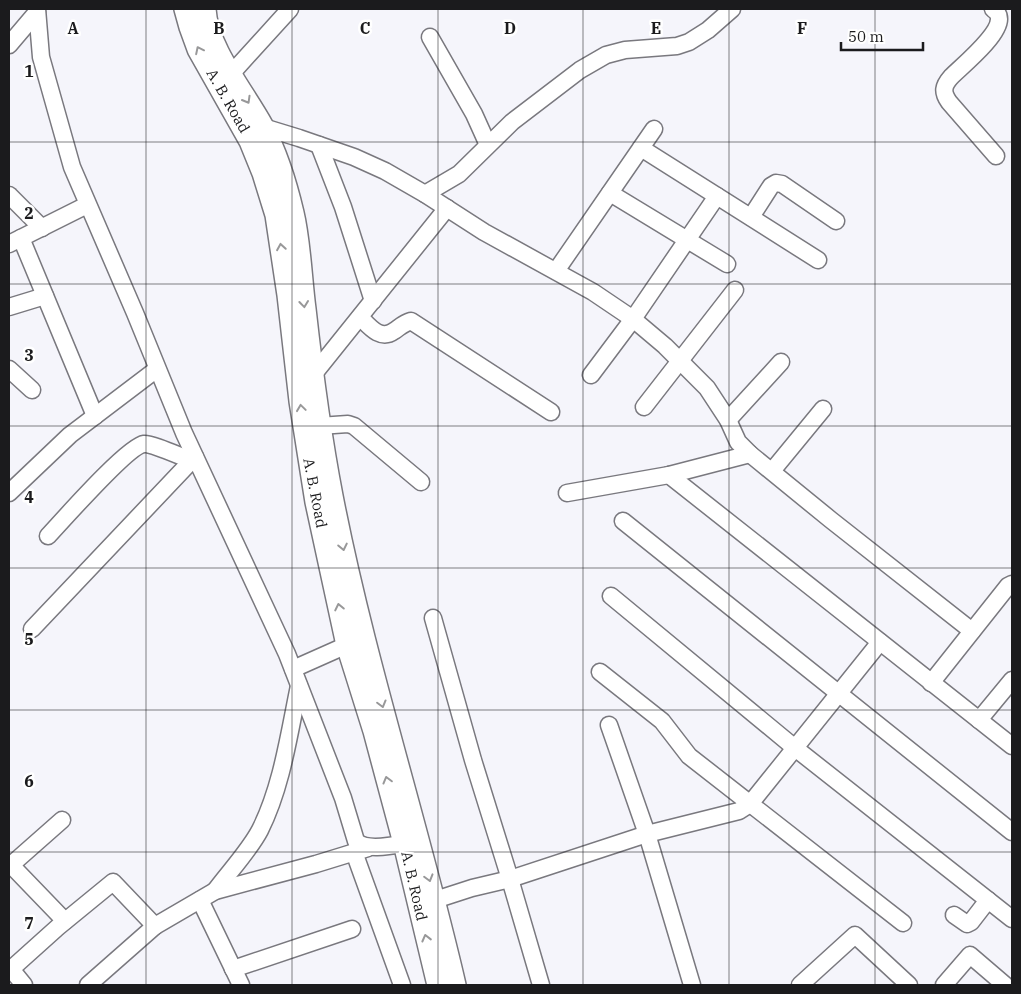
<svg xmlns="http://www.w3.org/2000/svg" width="1021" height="994" viewBox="0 0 1021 994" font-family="'IBM Plex Serif',serif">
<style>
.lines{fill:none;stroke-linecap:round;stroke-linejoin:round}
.minor-casing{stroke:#79787e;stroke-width:19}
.major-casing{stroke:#79787e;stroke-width:24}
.minor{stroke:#fff;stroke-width:16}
.major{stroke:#fff;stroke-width:21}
.oneway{stroke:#989899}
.grid{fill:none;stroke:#1b1b1d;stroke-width:1;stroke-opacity:0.55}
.labels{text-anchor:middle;stroke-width:5;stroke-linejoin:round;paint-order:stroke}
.street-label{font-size:15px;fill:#1b1b1d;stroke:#fff}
.grid-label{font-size:16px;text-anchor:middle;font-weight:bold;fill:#1b1b1d;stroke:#fff;stroke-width:5;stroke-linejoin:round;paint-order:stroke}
</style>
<rect width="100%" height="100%" fill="#f5f5fb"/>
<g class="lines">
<g class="minor-casing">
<g id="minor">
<path d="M37 9 41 57 72 167 135 313 184 433 287 654 343 798 356 841C367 853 399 844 414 842"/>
<path d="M993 9C997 12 999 14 999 19 999 36 963 65 951 77 943 86 942 92 949 102L996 156"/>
<path d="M430 37 474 114 488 145"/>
<path d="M9 45 37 12"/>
<path d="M231 74 290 9"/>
<path d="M263 127 299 138 354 157 385 171 425 194 484 232 593 292 633 319 665 346 707 388 728 420 738 442 750 454 831 520 972 631"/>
<path d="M319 145 343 207 373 301"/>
<path d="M641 148 818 260"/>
<path d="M610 193 727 264"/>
<path d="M425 194 459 174 512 122 580 70 606 55 625 50 677 46 689 42 708 30 732 9"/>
<path d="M9 195 42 228"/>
<path d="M751 217 771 186 776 183 782 184 836 221"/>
<path d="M21 238 95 416"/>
<path d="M9 244 87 205"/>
<path d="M556 271 654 129"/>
<path d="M9 307 45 296"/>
<path d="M360 317C369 326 380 341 394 331 400 327 404 323 411 321L551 412"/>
<path d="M9 369 32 390"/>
<path d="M313 375 447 208"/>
<path d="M591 375 633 319 717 196"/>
<path d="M644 407 735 290"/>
<path d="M728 420 781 362"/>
<path d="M319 426 348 424 354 426 421 482"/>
<path d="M772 471 823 409"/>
<path d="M669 475 1012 746"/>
<path d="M9 493 70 435 157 369"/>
<path d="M567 493 669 475 750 454"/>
<path d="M623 521 1012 832"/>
<path d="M48 536C63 520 128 446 144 444 151 443 182 457 191 460"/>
<path d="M611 596 795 748 1012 919"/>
<path d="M433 618 473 760 510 879 541 985"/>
<path d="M32 629 195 457"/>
<path d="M293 669 347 645"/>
<path d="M600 672 662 721 689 756 903 923"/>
<path d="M931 683 1008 586 1012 584"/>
<path d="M979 720 1012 680"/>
<path d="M609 725 647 834 692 985"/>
<path d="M354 852 402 985"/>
<path d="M11 865 62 820"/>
<path d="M9 867 11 865 65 921"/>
<path d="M215 891C229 872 249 851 260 830 282 786 289 734 299 686"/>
<path d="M200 900 241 985"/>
<path d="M435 900 472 888 510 879 647 834 739 811 750 804 880 642"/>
<path d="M954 915 967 924 971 922 988 900"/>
<path d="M11 969 24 985"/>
<path d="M233 969 352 929"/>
<path d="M9 971 58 927 113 882 155 926 215 891 316 864 368 848"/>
<path d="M88 985 155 926"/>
<path d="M800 985 855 935 909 985"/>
<path d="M944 985 970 955 1005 985"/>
</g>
</g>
<g class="major-casing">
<g id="major">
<path d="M185 9 190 27 198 49 250 141 263 173 276 215 288 295 300 401 316 502 347 645 374 731 404 843 438 985"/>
<path d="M205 9C207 48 244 92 263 127 277 154 286 183 293 213 300 242 301 279 305 309 312 372 320 434 332 496 364 661 417 821 455 985"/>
</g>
</g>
<use href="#minor" class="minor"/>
<use href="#major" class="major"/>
</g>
<defs><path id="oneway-chevron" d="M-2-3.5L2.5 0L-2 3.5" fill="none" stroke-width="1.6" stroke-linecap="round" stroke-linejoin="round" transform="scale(1.25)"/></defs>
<g class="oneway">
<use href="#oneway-chevron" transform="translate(199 50) rotate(-116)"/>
<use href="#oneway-chevron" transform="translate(247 100) rotate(60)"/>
<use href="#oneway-chevron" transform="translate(281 247) rotate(-99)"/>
<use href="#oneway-chevron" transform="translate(304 304) rotate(83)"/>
<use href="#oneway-chevron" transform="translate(301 408) rotate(-98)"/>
<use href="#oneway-chevron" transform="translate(343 547) rotate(78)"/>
<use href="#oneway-chevron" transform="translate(339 607) rotate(-102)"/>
<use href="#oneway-chevron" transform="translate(382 704) rotate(75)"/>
<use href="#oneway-chevron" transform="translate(387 780) rotate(-105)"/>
<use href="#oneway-chevron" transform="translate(429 878) rotate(74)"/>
<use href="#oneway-chevron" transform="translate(426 938) rotate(-104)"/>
</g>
<path class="grid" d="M146 9V985M292 9V985M438 9V985M583 9V985M729 9V985M875 9V985M9 142H1012M9 284H1012M9 426H1012M9 568H1012M9 710H1012M9 852H1012"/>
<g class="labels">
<g class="street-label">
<text transform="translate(228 101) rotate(60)" y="5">A. B. Road</text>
<text transform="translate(315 493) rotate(79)" y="5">A. B. Road</text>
<text transform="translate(414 886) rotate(77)" y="5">A. B. Road</text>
</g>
</g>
<g class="grid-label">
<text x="73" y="34">A</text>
<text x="219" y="34">B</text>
<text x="365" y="34">C</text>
<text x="510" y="34">D</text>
<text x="656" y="34">E</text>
<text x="802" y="34">F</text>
<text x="29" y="77">1</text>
<text x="29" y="219">2</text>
<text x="29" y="361">3</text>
<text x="29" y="503">4</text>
<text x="29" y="645">5</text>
<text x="29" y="787">6</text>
<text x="29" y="929">7</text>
</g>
<rect width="1021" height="994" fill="none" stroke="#1b1b1d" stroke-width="20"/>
<path d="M841 42v8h82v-8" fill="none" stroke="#1b1b1d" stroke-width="2.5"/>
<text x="848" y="42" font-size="15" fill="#1b1b1d" stroke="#ffffff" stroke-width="4" paint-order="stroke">50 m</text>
</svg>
